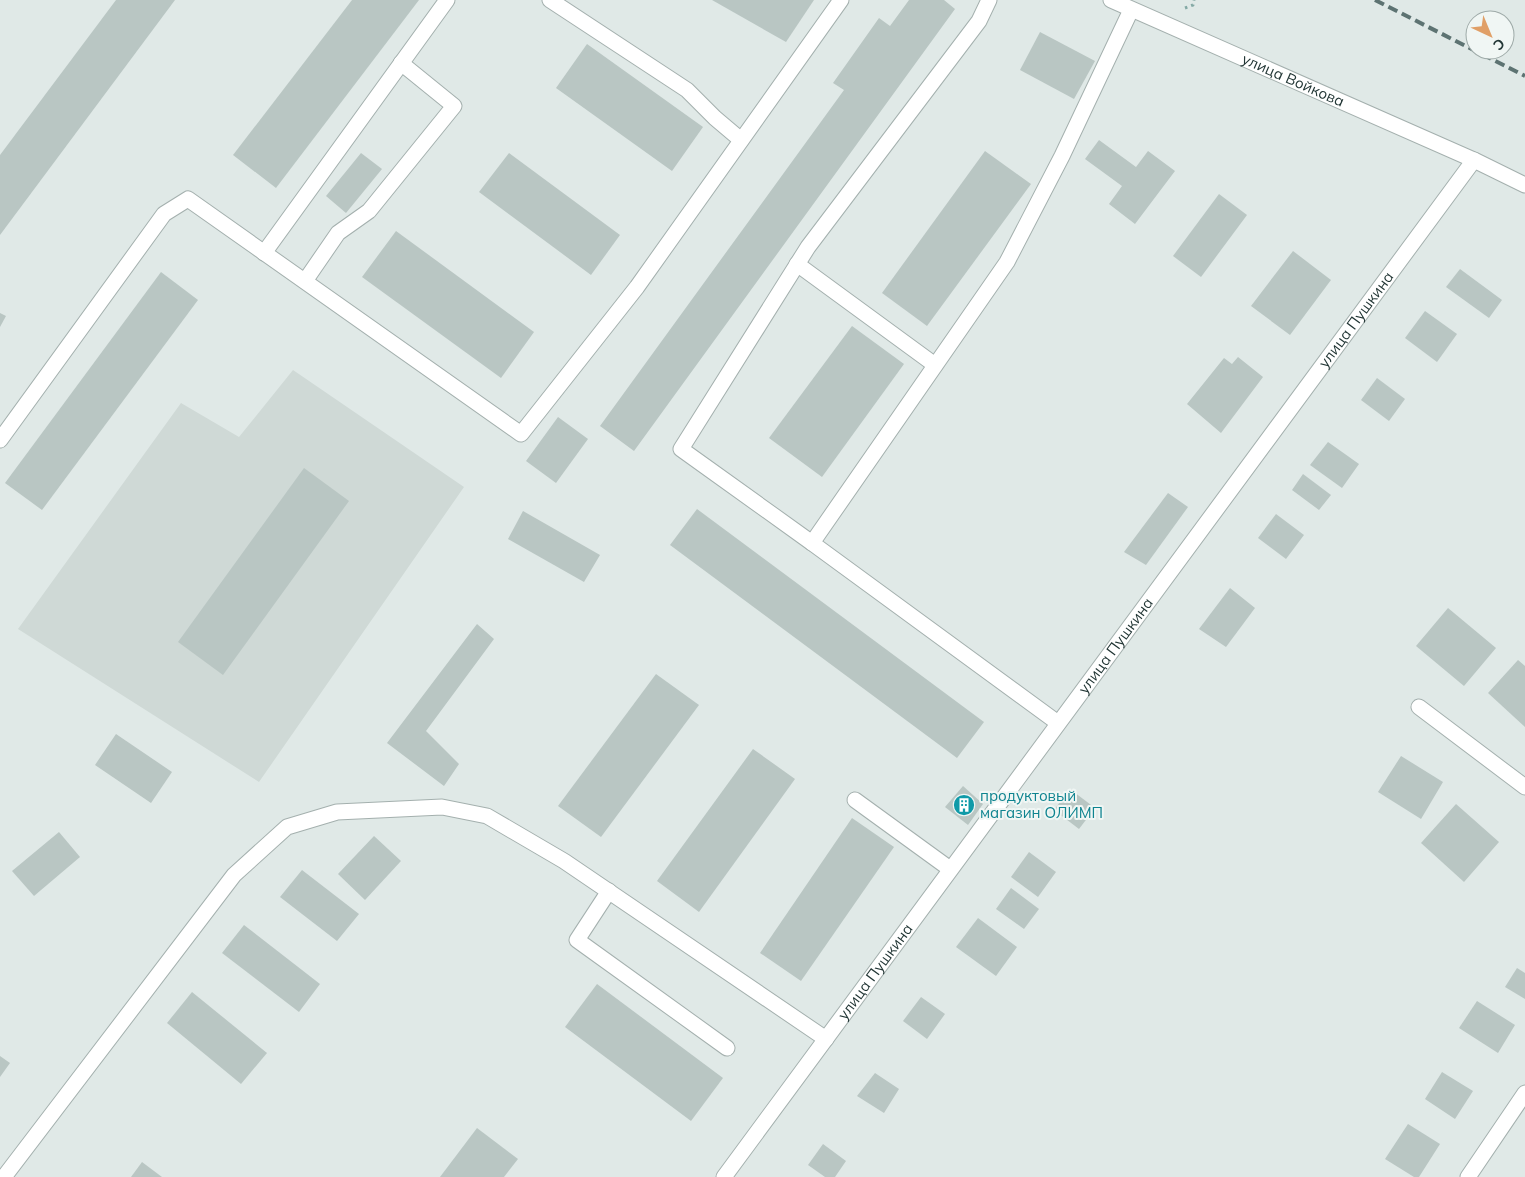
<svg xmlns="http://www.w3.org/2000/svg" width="1525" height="1177" viewBox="0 0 1525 1177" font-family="Mulish,sans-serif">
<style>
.built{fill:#cfd9d6}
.building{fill:#b9c6c3}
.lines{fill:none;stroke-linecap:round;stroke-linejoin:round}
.lane-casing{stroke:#a4b0ae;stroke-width:17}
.street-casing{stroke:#a4b0ae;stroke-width:17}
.path{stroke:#84a9a5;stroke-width:3;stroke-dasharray:2.5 4;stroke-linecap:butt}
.lane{stroke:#fff;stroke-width:15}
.street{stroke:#fff;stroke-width:15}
.rail{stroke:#5d7372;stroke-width:4;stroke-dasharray:10 5;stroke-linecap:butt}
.labels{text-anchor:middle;stroke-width:4;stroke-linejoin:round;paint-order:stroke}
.street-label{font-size:15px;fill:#233736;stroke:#f0f6f4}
.culture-label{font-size:15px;fill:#0d838f;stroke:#f0f6f4;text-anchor:start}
</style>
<rect width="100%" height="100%" fill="#e0e9e7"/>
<path class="built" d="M293 370 464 487 259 782 18 629 181 403 239 437Z"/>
<g class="building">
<path d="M116 0H175L0 235V155Z"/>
<path d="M352 0H419L276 188 233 155Z"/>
<path d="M712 0H814L786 42Z"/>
<path d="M909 0H944L955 9 634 451 600 426 844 90 833 83 879 18 890 26Z"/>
<path d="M1040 32 1095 61 1074 99 1020 70Z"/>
<path d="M587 44 703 127 672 171 556 88Z"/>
<path d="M1099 140 1136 167 1148 151 1175 171 1135 224 1109 204 1122 186 1085 159Z"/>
<path d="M985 151 1031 184 927 326 882 293Z"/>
<path d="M361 153 382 169 346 213 326 196Z"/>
<path d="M509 153 620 235 591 275 479 192Z"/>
<path d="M1219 194 1247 215 1201 277 1173 256Z"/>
<path d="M396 231 534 332 501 378 362 277Z"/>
<path d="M1293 251 1331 280 1290 335 1251 306Z"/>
<path d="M1460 269 1502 300 1489 318 1446 287Z"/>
<path d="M161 272 198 300 42 510 5 483Z"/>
<path d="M1425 311 1457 334 1437 362 1405 338Z"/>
<path d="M0 313 6 316 0 327Z"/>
<path d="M852 326 904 364 822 477 769 438Z"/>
<path d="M1238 357 1263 377 1221 433 1187 404 1224 358 1232 364Z"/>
<path d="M1377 378 1405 399 1389 421 1361 400Z"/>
<path d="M558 417 588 439 556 483 526 461Z"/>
<path d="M1328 442 1359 464 1342 488 1310 465Z"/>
<path d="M304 468 349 501 223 675 178 642Z"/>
<path d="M1303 474 1331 495 1319 510 1292 490Z"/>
<path d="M1168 493 1188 507 1146 565 1124 552Z"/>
<path d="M697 509 984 722 957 758 670 545Z"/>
<path d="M523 511 600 555 584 582 508 539Z"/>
<path d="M1276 514 1304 535 1286 559 1258 538Z"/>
<path d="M1230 588 1255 608 1226 647 1199 629Z"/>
<path d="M1448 608 1496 648 1464 686 1416 646Z"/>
<path d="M477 624 494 639 426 731 459 764 444 786 387 743Z"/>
<path d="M1518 660 1525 666V727L1488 693Z"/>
<path d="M656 674 699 705 601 837 558 806Z"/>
<path d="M116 734 172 772 151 803 95 765Z"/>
<path d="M753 749 795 779 699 912 657 881Z"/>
<path d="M1401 756 1443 782 1421 819 1378 792Z"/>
<path d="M963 786 983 804 968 825 945 807Z"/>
<path d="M1070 789 1095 808 1079 829 1054 810Z"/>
<path d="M1456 804 1499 842 1464 882 1421 843Z"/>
<path d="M852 818 894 847 801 981 760 953Z"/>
<path d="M59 832 80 857 34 896 12 871Z"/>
<path d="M374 836 401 861 365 900 338 874Z"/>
<path d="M1029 852 1056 872 1038 897 1011 877Z"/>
<path d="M302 870 359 914 337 941 280 897Z"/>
<path d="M1011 888 1039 909 1024 929 996 909Z"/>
<path d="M978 918 1017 947 996 976 956 947Z"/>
<path d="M244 925 320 984 299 1012 222 953Z"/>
<path d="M1517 968 1525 973V999L1505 987Z"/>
<path d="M597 984 723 1078 691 1121 565 1027Z"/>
<path d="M192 992 267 1053 241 1084 167 1023Z"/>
<path d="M921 997 945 1014 927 1039 903 1021Z"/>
<path d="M1477 1001 1515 1025 1498 1053 1459 1028Z"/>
<path d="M0 1056 10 1063 0 1077Z"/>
<path d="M1442 1072 1473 1091 1455 1119 1425 1099Z"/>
<path d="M875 1073 899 1089 884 1113 857 1096Z"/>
<path d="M1408 1124 1440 1144 1419 1177H1414L1385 1159Z"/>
<path d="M477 1128 518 1159 504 1177H440Z"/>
<path d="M823 1144 846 1161 835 1177H825L808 1165Z"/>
<path d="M142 1162 162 1177H131Z"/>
</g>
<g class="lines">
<g class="lane-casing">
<g id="lane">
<path d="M550 0 687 90 715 118 741 140"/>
<path d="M264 253 447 0"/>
<path d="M797 264 935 365"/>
<path d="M305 281 338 233 369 211 454 106 401 63"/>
<path d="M0 440 164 214 188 199 521 434 637 287 841 0"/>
<path d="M812 543 681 449 808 247 979 21 989 0"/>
<path d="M1419 707 1525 787"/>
<path d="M1058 723 812 543 1007 262 1062 156 1131 10"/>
<path d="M855 800 950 869"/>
<path d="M609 891 577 940 727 1048"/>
<path d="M4 1177 234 875 287 827 337 812 442 807 487 816 564 861 826 1039"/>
</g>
</g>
<g class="street-casing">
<g id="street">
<path id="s1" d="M1111 0 1474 160 1525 185"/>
<path id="s2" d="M724 1177 1474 160"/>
<path d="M1468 1177 1525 1093"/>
</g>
</g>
<path class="path" d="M1185 8 1193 5 1194 0"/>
<use href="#lane" class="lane"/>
<use href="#street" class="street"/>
<path class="rail" d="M1375 0 1525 76"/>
</g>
<defs>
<g id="building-disc" transform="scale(1.125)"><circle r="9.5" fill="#0f9aa8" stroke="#f0f6f4"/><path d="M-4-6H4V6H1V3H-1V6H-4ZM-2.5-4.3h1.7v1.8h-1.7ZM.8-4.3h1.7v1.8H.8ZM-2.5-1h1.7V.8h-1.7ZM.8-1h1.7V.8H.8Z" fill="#fff"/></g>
</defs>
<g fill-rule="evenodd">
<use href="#building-disc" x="964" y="805"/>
</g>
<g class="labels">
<g class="street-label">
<text dy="5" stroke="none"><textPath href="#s1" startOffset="199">улица Войкова</textPath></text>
<text dy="5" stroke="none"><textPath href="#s2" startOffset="1065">улица Пушкина</textPath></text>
<text dy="5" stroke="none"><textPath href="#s2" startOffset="660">улица Пушкина</textPath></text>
<text dy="5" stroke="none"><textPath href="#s2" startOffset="255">улица Пушкина</textPath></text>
</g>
<g class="culture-label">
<text x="980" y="801">продуктовый<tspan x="980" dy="17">магазин ОЛИМП</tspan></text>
</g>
</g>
<g transform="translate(1490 35) rotate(136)"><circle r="24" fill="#f0f6f4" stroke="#9eaaa8"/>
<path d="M0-4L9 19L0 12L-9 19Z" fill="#e09f67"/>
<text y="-8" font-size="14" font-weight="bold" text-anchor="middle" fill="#233736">С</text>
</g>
</svg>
